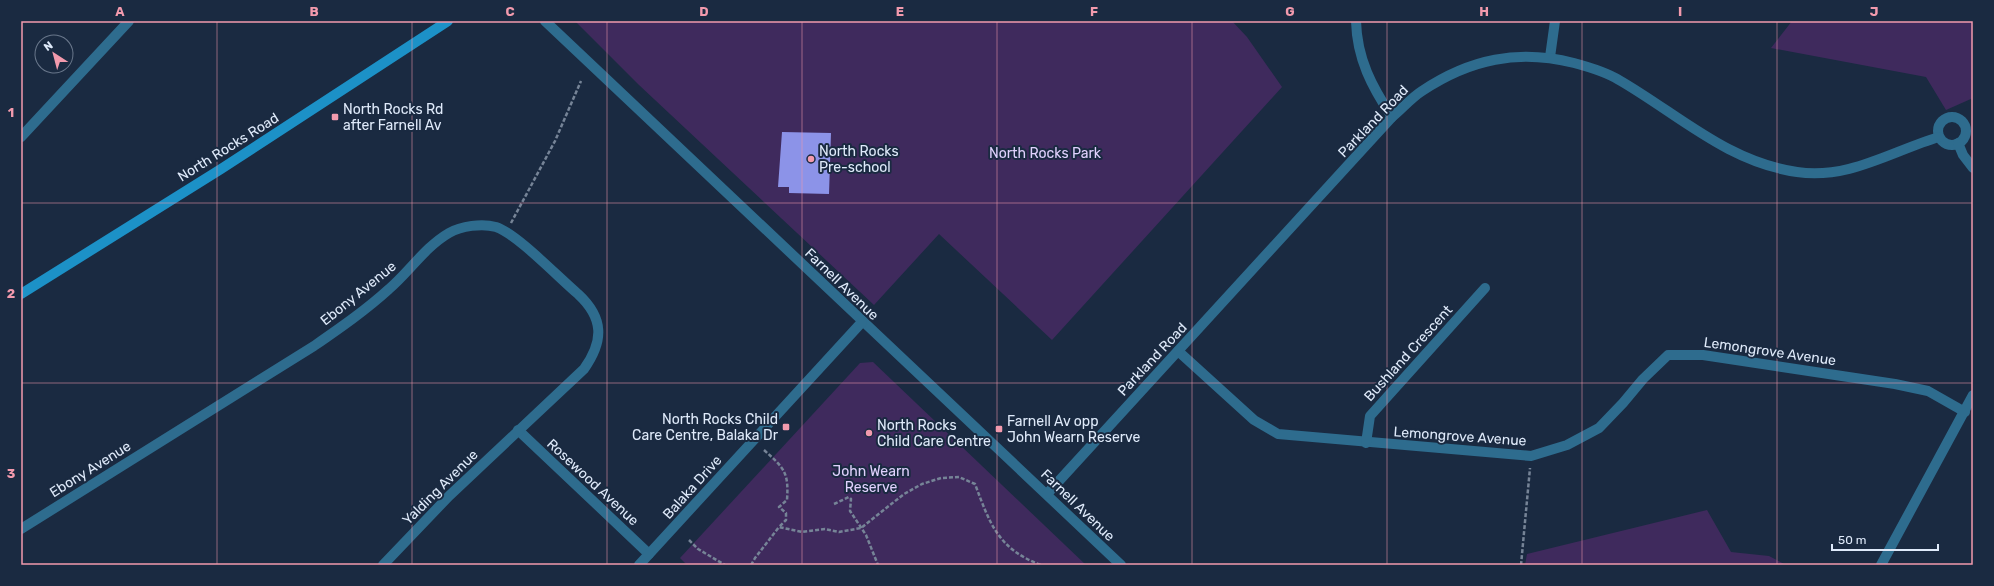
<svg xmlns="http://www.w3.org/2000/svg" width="1994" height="586" viewBox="0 0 1994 586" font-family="Rubik,sans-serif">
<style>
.green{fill:#3f2a5d}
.building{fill:#8c93e8}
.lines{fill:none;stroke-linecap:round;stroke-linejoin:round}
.path{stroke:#768497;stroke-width:2.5;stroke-dasharray:4 2;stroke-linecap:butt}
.street{stroke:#2e6c8e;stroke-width:10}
.secondary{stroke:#1c91c7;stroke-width:10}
.grid{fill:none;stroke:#f29aad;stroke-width:1;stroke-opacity:0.55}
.poi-dot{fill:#f29aad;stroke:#1a2a41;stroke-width:1.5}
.labels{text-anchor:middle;stroke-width:4;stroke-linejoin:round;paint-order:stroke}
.poi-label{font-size:14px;fill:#dfeafa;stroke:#1a2a41;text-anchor:start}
.street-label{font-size:14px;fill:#dfeafa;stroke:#1a2a41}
.park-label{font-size:14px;fill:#e0d1fd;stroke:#1a2a41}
.neatline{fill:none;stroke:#f29aad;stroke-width:1.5}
.grid-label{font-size:13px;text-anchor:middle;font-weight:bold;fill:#f29aad}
</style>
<rect width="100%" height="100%" fill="#1a2a41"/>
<g class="green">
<path d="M575 21H1232L1247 37 1282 87 1052 340 939 234 874 305 639 85Z"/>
<path d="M1792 21H1973V98L1946 110 1926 77 1771 48Z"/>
<path d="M873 362 1086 565H687L680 558 860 363Z"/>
<path d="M1707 510 1731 552 1769 556 1786 565H1525L1527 554Z"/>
</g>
<path class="building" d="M782 132 831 133 829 194 789 193V187H778Z"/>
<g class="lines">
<g class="path">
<path d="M511 223 555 141 581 81"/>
<path d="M764 450C784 468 789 472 787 500L779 507 786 513V520L779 527"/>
<path d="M834 504 849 497 851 499 850 511 866 535 878 565"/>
<path d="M689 540 698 549 725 565"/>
<path d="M751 565 755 558 779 527 802 532 825 529 839 532 861 528 904 494 922 484 941 478 959 477 975 484C990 524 998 549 1041 565"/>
<path d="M1521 565 1530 468"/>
</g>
<g class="street">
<path d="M545 21 1121 565"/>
<path d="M1356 21C1357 59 1372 87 1392 117"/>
<path d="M1550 57 1555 21"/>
<circle cx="1952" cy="131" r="14"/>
<path d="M21 137 129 21"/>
<path d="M1958 143 1963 155 1973 168"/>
<path d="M1178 351 1254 420 1278 434 1531 456 1567 445 1599 428 1623 403 1643 379 1668 355H1703L1895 384 1928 391 1965 412"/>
<path d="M518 430 649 554"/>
<path d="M1366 443 1370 416 1485 288"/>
<path d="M1047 494 1392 117C1402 109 1411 98 1422 91 1470 59 1518 49 1574 63 1589 67 1606 72 1619 80 1678 114 1727 162 1797 172 1848 180 1892 151 1939 137"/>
<path d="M21 529 314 346C340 328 366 310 389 289 409 272 425 247 449 233 461 226 482 223 496 227 517 234 559 278 578 294 604 318 604 341 584 369L449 496 383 565"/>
<path d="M639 565 862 322"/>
<path d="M1881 565 1973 395"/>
</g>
<path class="secondary" d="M21 294 221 169 448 21"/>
</g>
<path class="grid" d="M217 21V565M412 21V565M607 21V565M802 21V565M997 21V565M1192 21V565M1387 21V565M1582 21V565M1777 21V565M21 203H1973M21 383H1973"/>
<g class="poi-dot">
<rect x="331" y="113" width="8" height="8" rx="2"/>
<circle cx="811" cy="159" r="4"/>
<rect x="782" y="423" width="8" height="8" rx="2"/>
<rect x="995" y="425" width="8" height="8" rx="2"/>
<circle cx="869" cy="433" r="4"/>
</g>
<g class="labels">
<g class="poi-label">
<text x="343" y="114">North Rocks Rd<tspan x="343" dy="16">after Farnell Av</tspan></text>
<text x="819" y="156">North Rocks<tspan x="819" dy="16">Pre-school</tspan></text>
<text x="778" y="424" text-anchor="end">North Rocks Child<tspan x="778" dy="16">Care Centre, Balaka Dr</tspan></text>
<text x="1007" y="426">Farnell Av opp<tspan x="1007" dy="16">John Wearn Reserve</tspan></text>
<text x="877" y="430">North Rocks<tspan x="877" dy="16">Child Care Centre</tspan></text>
</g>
<g class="street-label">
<text transform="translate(1373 121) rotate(-46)" y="5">Parkland Road</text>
<text transform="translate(228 147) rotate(-32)" y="5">North Rocks Road</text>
<text transform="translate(842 284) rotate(44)" y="5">Farnell Avenue</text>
<text transform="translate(358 293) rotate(-39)" y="5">Ebony Avenue</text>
<text transform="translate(1770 351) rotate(8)" y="5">Lemongrove Avenue</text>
<text transform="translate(1408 353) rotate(-48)" y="5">Bushland Crescent</text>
<text transform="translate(1152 359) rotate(-47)" y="5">Parkland Road</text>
<text transform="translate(1460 436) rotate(4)" y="5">Lemongrove Avenue</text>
<text transform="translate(90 469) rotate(-32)" y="5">Ebony Avenue</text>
<text transform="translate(593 482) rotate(43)" y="5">Rosewood Avenue</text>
<text transform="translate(440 487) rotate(-45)" y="5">Yalding Avenue</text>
<text transform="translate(692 487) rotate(-48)" y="5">Balaka Drive</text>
<text transform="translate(1078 505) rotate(44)" y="5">Farnell Avenue</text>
</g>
<g class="park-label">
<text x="1045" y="158">North Rocks Park</text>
<text x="871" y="476">John Wearn<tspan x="871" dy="16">Reserve</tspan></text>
</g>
</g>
<rect width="1994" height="586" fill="none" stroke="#1a2a41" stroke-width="44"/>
<g transform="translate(54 54) rotate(324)"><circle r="19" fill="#1a2a41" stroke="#69778b"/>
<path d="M0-3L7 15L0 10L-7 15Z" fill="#f29aad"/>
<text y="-6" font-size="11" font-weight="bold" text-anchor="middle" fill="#dfeafa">N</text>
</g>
<path d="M1832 544v6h106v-6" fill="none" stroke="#dfeafa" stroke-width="2"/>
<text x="1838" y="544" font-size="12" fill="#dfeafa" stroke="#1a2a41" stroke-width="3" paint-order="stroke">50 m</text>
<rect x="22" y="22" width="1950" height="542" class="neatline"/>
<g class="grid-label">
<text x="120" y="16">A</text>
<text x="314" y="16">B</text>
<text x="510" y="16">C</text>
<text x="704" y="16">D</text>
<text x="900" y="16">E</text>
<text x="1094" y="16">F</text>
<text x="1290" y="16">G</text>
<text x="1484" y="16">H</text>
<text x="1680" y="16">I</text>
<text x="1874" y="16">J</text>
<text x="11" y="117">1</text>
<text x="11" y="298">2</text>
<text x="11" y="478">3</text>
</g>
</svg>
